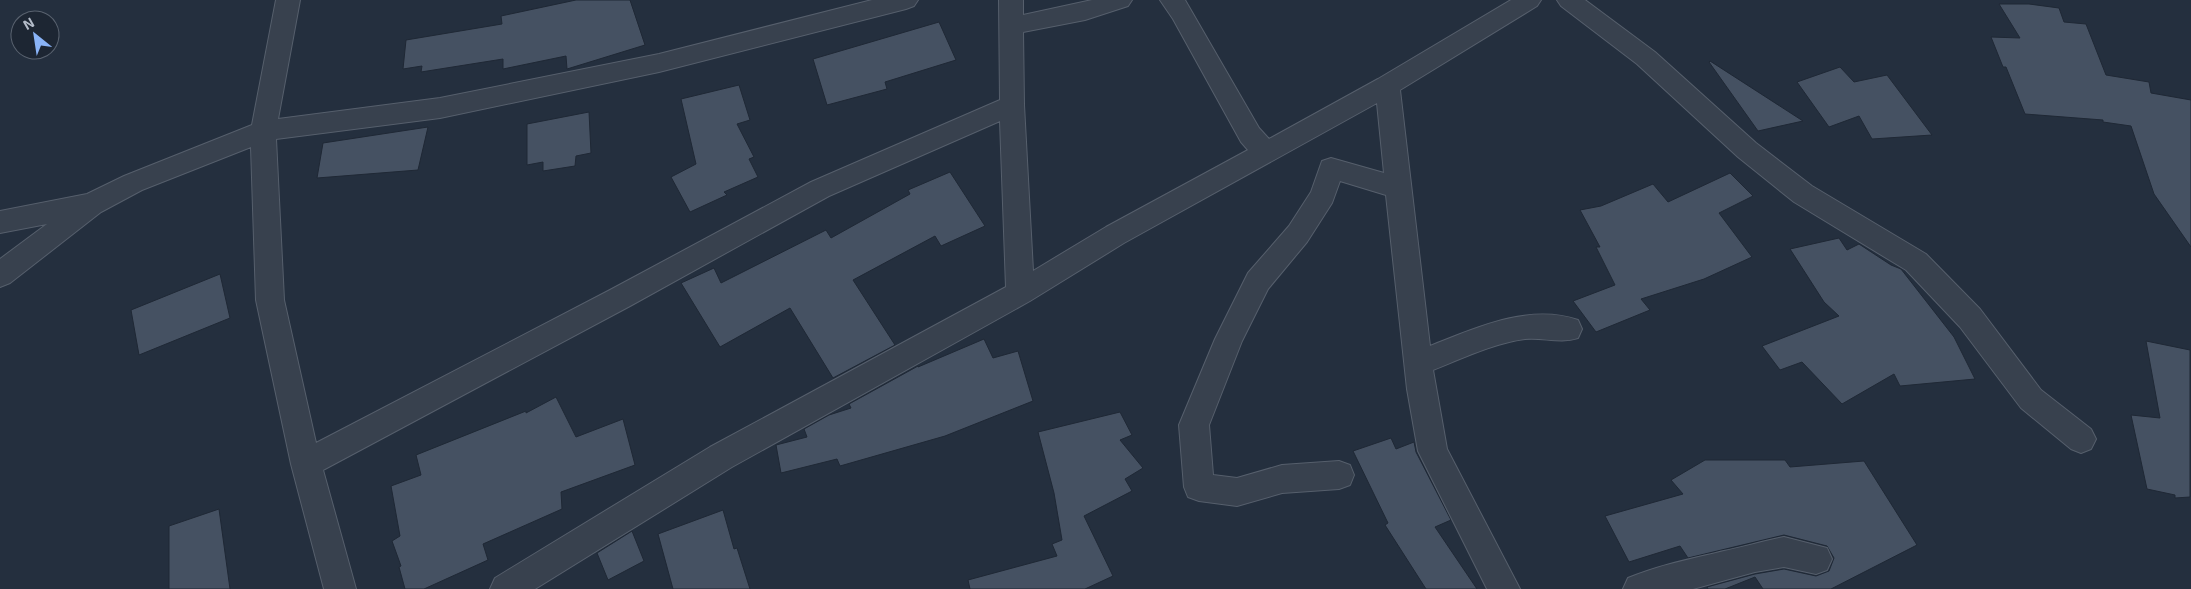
<svg xmlns="http://www.w3.org/2000/svg" width="2191" height="589" viewBox="0 0 2191 589" font-family="'Exo 2',sans-serif">
<style>
.building{fill:#455162;stroke:#1f2835}
.lines{fill:none;stroke-linecap:round;stroke-linejoin:round}
.street-casing{stroke:#565f6c;stroke-width:2}
.street{fill:#38414e;fill-rule:evenodd}
</style>
<rect width="100%" height="100%" fill="#242f3e"/>
<g class="building">
<path d="M576 0H630L645 45 567 69 566 56 503 69V59L421 72 422 66 403 69 406 40 502 24 501 16Z"/>
<path d="M1999 4H2029L2059 8 2064 22 2086 24 2106 75 2149 82 2151 93 2191 100V247L2154 194 2131 126 2103 122V120L2025 114 2006 67H2003L1991 37 2020 38Z"/>
<path d="M939 22 956 60 885 82 887 89 827 105 813 59Z"/>
<path d="M1710 61 1803 121 1758 131 1709 62Z"/>
<path d="M1840 67 1854 82 1887 75 1932 135 1872 139 1859 116 1829 127 1797 82Z"/>
<path d="M739 85 750 120 737 124 754 157 749 159 758 177 724 192 727 195 690 212 671 177 696 164 681 99Z"/>
<path d="M589 112 591 153 576 156 575 166 543 171V162L527 165V124Z"/>
<path d="M428 127 418 170 317 178 323 143Z"/>
<path d="M950 172 985 226 941 246 935 236 853 280 895 345 833 378 790 308 720 347 681 283 714 268 721 283 826 230 831 238 910 194 908 190Z"/>
<path d="M1730 173 1753 196 1719 213 1752 257 1704 279 1641 299 1650 310 1596 332 1573 301 1615 285 1596 247H1600L1580 210 1601 206 1653 184 1668 202Z"/>
<path d="M1839 238 1847 250 1859 244 1891 265 1901 269 1954 337 1975 379 1900 386 1894 374 1842 404 1802 362 1780 370 1762 346 1839 316 1824 302 1790 249Z"/>
<path d="M220 274 230 318 139 355 131 310Z"/>
<path d="M984 339 993 358 1018 351 1033 401 945 436 840 466 837 459 781 473 776 445 807 437 804 429 829 415 851 408 849 404 918 366V367Z"/>
<path d="M2146 341 2190 350V497L2175 498V495L2147 489 2131 415 2160 418Z"/>
<path d="M556 397 576 437 623 419 635 465 561 492 562 509 483 544 488 560 424 589H405L399 567 401 566 392 541 400 536 391 486 421 475 416 455 526 411V413Z"/>
<path d="M1120 412 1132 435 1120 440 1143 468 1125 479 1132 491 1084 516 1113 576 1085 589H970L968 580 1057 556 1052 544 1062 540 1054 493 1038 432Z"/>
<path d="M1391 438 1396 449 1414 442 1416 452 1451 520 1435 527 1477 589H1426L1385 525 1388 523 1353 451Z"/>
<path d="M1705 460H1785L1790 467 1864 461 1917 545 1831 589H1763L1755 577 1725 589H1708L1707 587 1755 574 1784 569 1816 576 1829 571 1834 558 1827 546 1784 535 1688 558 1680 546 1629 562 1605 516 1683 494 1671 480Z"/>
<path d="M219 509 230 589H169V526Z"/>
<path d="M723 510 734 549 737 548 750 589H673L658 534Z"/>
<path d="M632 531 644 561 608 580 597 553Z"/>
</g>
<g class="lines">
<g class="street-casing">
<g id="street">
<path d="M276 0H300L278 119 440 98 659 54 872 0H918L914 6 906 9 659 72 440 118 276 139 284 300 316 443 610 290 811 182 1000 100 999 0H1023V15L1092 0H1132L1128 6 1085 20 1023 32 1024 105 1033 271 1106 227 1248 150 1241 142 1173 19 1160 0H1185L1259 128 1269 139 1378 79 1511 0H1541L1537 6 1400 90 1430 346C1475 328 1529 303 1578 320L1582 329 1578 338C1560 344 1543 337 1525 339 1494 343 1461 359 1433 370L1447 449 1520 589H1487L1418 451 1407 389 1386 195 1340 181 1332 203 1307 242 1268 289 1242 341 1209 425 1213 475 1237 478 1282 465 1339 461 1350 465 1354 475 1350 485 1339 489 1282 493 1237 506 1199 501 1188 497 1184 487 1179 425 1215 339 1248 273 1289 226 1311 192 1322 161 1331 158 1384 173 1377 103 1124 243 1030 301 732 467 535 589H490L495 578 710 447 1006 287 1000 121 829 196 630 306 323 470 356 589H324L291 464 256 300 251 147 142 190 101 212 10 283 0 287V259L47 224 0 233V211L87 194 124 176 252 125Z"/>
<path d="M1557 0H1585L1655 52 1756 143 1812 186 1926 254 1980 309 2041 390 2091 429 2096 439 2091 449 2081 453 2071 449 2021 408 1960 327 1906 270 1794 202 1738 157 1637 64 1561 6Z"/>
<path d="M1784 537 1827 548 1832 559 1827 570 1816 574 1784 567 1755 572 1693 589H1623L1628 578C1659 565 1691 559 1724 551 1744 547 1763 541 1784 537Z"/>
</g>
</g>
<use href="#street" class="street"/>
</g>
<g transform="translate(35 35) rotate(330)"><circle r="24" fill="#1d2633" stroke="#59626f"/>
<path d="M0-4L9 19L0 12L-9 19Z" fill="#8ab4f8"/>
<text y="-8" font-size="14" font-weight="bold" text-anchor="middle" fill="#b4bcc9">N</text>
</g>
</svg>
